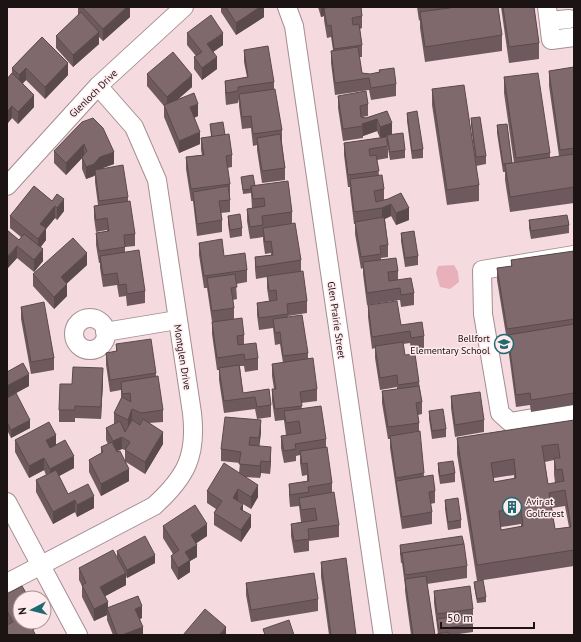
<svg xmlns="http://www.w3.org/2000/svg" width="581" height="642" viewBox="0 0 581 642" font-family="'PT Sans',sans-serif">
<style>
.park{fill:#e8b0bb}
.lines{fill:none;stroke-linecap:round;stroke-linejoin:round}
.minor-casing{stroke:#a58e92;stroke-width:20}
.minor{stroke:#fff;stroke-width:18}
.wall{fill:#6e5a5e;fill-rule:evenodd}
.shaded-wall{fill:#5a4a4c}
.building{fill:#80696d;stroke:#5a4a4c;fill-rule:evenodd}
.labels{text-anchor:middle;stroke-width:3;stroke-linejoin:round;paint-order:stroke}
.street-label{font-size:10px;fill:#1b1314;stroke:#ffeaee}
.poi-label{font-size:10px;fill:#1b1314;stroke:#ffeaee;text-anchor:end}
</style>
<rect width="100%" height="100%" fill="#f5dbe0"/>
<path class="park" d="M454 265 458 272 459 282 450 289 440 287 436 273 438 266Z"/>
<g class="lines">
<g class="minor-casing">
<g id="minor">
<path d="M287 7 294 26 383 635"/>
<path d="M547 7 551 40 574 37"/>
<path d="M549 21 569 19"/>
<path d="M7 186 98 86 184 7"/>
<path d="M574 255 482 270 483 314 500 413 510 422 574 411"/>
<circle cx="90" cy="334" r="16"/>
<path d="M105 332 177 320"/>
<path d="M7 502 78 635"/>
<path d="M7 583 154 506C186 477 197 456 192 413L157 180 134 127 98 86"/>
</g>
</g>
<use href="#minor" class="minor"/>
</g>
<g class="wall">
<path d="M78 7H130V17L103 41 99 37V44L73 67 56 48V36L78 15Z"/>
<path d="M221 7H264V17L236 35 221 12Z"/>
<path d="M318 7H361L362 16V28L360 29 362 45V57H359L362 73 370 74 379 72V70L396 84V96L371 100 369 90 335 95 331 63V51L333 50 331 37 327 38 324 20V16L321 17Z"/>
<path d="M417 7H498L502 35V51L425 62 420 28V20L419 21Z"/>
<path d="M501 7H534L539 43V59L509 63Z"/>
<path d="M187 33 223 45 213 52 217 69 202 80 194 69V57L196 56 187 45Z"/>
<path d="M42 37 68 75 45 99 26 80 23 83 34 107 18 124 12 118 7 124V79L12 73V68Z"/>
<path d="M244 50 274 82V89L282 130V142L285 168V180L262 183 257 150V145L253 146 251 128 242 129 239 106V99L238 103 226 105 225 93V81L247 77 244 62Z"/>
<path d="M574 67V203L510 212 505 180V172H503L497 133V125L507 124 512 163H514L504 93V77L550 153V158L559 156 549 86V71Z"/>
<path d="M147 74 192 87 178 99 198 116 194 118 200 144 179 153 164 117V106L147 86Z"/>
<path d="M432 89 479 185V201L447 205 432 105Z"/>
<path d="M338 96 368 104V116L362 117 366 118 387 111 392 135 405 150V158L390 160 387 143V137H386L388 146V158L377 160 379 175 384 189V200L388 199 409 220 396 225 391 216 385 219 388 245V257L381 258V260L398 271V280L414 293V305L401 307 400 300 367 305 363 274V268L361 269 355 234V224H354L350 191V187H348L344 155V143L380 138 377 131 363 136V138L343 141 338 108Z"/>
<path d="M407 113 423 149V158L412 159 407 121Z"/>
<path d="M471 118 486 156V164L476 166 471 126Z"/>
<path d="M82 122 114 164 103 168 128 197V201L135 234V246L125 247V252L145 291V303L127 306 126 296 119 297 117 285 103 287 100 268V263H99L96 245V233L107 231V230L96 232 94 218V206L98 205 95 182V175L94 176 86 179 82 169V158L66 175 54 163V151Z"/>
<path d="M210 124 225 135 232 155V167L227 168 230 184V212L221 213 222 220V232L197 236 193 201H191L186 169V157L202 155 201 150V138L211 137Z"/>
<path d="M241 177 255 186 292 212V223L301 260V271L307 301V313L288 316V317L308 353V359L317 389V401L301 403 302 409 326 439V447L332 483V493L339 525V537L309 541V551L294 553 291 536V524L301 522 299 506 290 507 289 496V484L307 481V475L302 476 300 463V455L296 456V461L284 463 281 448V436L286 435 284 420 275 421 272 401V389H274L272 376V364L283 363 280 344 275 345 273 328 259 330 257 315V303L269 301 267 288V277L256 279 255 269V257L271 255V253L265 254 263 240V228V237L250 239 247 221V209L252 208 251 193 243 194Z"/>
<path d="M34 186 64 211 57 220 55 218 46 229V240L40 247 43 261 34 272 17 258 7 269 19 240 21 237 10 228V216Z"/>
<path d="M228 216 242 228V236L230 238 228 224Z"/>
<path d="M529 220 569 225V233L531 239 529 228Z"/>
<path d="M401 233 418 256V265L405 267 401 241Z"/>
<path d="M199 243 224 256 247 270V282L236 284 237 299 233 300 234 308V319L244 335V344L258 358V370L245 372 244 366H240L243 393 269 389 271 405V417L257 419 255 409 224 413 219 380V370H217L212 334V322L207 288H204L199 255Z"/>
<path d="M574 251V405L531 412 530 405 516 407 508 347V341H507L497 280V268L511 266V260Z"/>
<path d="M87 265 67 283V296L54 309 33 286V274Z"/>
<path d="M368 305 401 325 424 336V348L411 350 410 343 403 344 405 355 419 382 422 402V414L418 415 419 423V431L424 476 435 491V503L430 504 432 512V524L402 529 390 448V439H388L382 403V391L397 389V387L380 390 375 358V348L372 349 368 317Z"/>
<path d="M21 307 54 358V370L31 374 21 319Z"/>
<path d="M116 344 156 373V376L163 410V422L149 423 163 444 145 474 126 462 129 481 101 496 89 472V460L101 453V447L108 444 106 440V428L114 424V413L121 398V390L110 392 106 365V353L116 351ZM122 449 125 450V461L117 451Z"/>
<path d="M7 360 8 372 29 386 16 393 30 428 11 438 7 430Z"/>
<path d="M103 380 101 419 75 418V422H59V410L72 384Z"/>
<path d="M451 396 484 420V432L455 437 451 408Z"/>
<path d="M429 411 446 429V437L432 439 429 419Z"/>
<path d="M574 420V566L477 581 457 454V438ZM554 460V474L555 483 548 484 545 462ZM514 475V479L494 482V478ZM565 506 569 527 555 529 552 508ZM521 524V527L501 530V527Z"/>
<path d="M261 432 259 446 271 459 270 474 261 473 260 478 245 477 258 497 251 509 238 501 251 527 241 542 214 525V513L216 509 207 503V491L239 473 240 463 221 461V449Z"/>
<path d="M15 440 56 444 74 468 59 476 68 494 94 508 77 517 75 512 53 524 36 492V480L46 475 44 470 29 478 15 452Z"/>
<path d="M438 463 455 473V482L440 484 438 471Z"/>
<path d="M445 500 461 520V528L448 530 445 509Z"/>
<path d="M163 526 207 536 196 543 197 557 190 561V572L178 580 171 568V556L173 554 163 538Z"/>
<path d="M400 545 467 566V578L427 584 435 635H411L405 591V586L402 563H401L400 553Z"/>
<path d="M117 551 155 563 127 578 126 576V585L105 596 108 608 142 618 140 619 143 635H113L107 620V615L94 621 82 597V586L79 580V568L117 557Z"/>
<path d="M321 562 356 635H329L321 577Z"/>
<path d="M474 582 486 597V602L477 603 474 586Z"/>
<path d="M246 583 318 599V611L251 622 246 595Z"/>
<path d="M434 591 473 609V632L452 635H437L438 634 434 603Z"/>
<path d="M7 594 38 622V627L33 630 35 635H7V625H8L7 623Z"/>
</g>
<g class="shaded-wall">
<path d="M127 7H130V17L103 41V29Z"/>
<path d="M260 7H264V17L236 35V23Z"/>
<path d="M321 7H338L324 8V16L321 17Z"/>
<path d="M99 32V44L73 67V55Z"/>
<path d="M223 33V45L207 56V44Z"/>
<path d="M217 57V69L202 80V68Z"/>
<path d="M68 63V75L45 99V87Z"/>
<path d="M26 68V80L19 87V75Z"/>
<path d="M192 75V87L167 109V97Z"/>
<path d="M34 95V107L18 124V112Z"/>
<path d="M198 104V116L190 119V107Z"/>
<path d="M12 106V118L7 124V112Z"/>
<path d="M377 119V131L363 136 362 124Z"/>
<path d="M392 123V135L380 139V127Z"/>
<path d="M200 132V144L179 153V141Z"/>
<path d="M84 144V156L66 175V163Z"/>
<path d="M114 152V164L100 169 95 170V175L94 176 86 179V167L100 157Z"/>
<path d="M64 199V211L57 220V208Z"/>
<path d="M391 204V216L382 220V208Z"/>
<path d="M55 206V218L46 229V240L38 251V239L40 224Z"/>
<path d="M409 208V220L396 225V213Z"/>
<path d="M17 246V258L7 269V257Z"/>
<path d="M43 249V261L34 272V260Z"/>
<path d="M87 253V265L61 289V277Z"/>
<path d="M67 284V296L54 309V297Z"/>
<path d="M8 361V373L7 374V362Z"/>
<path d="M103 368V380L101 419V407Z"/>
<path d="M29 374V386L7 398V386Z"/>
<path d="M132 409V421L128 432V420Z"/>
<path d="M30 420V428L11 438V430Z"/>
<path d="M261 420V432L259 450V438Z"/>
<path d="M163 432V444L145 474V462Z"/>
<path d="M56 435V447L46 452V440Z"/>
<path d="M122 437V449L113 453V441Z"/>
<path d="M271 447V459L270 474V462Z"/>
<path d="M74 456V468L50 481V469Z"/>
<path d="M44 458V470L29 478V466Z"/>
<path d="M261 461V473L260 478V466Z"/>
<path d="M129 469V481L101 496V484Z"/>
<path d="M258 485V497L251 509V497Z"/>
<path d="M238 489V501L233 510V498Z"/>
<path d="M94 496V508L77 517V505Z"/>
<path d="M75 500V512L53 524V512Z"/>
<path d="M243 504V516L240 509Z"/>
<path d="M251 515V527L241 542V530Z"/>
<path d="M207 524V536L191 547V535Z"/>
<path d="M197 545V557L190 561V572L178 580V568L185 552Z"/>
<path d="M155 555V563L127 578V570Z"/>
<path d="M126 573V585L100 599V587Z"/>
<path d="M108 602V612L107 608V615L94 621V609Z"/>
<path d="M142 606V618L135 621V609Z"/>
<path d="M28 622H38V627L28 633Z"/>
<path d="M143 627V635H122Z"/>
<path d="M226 627V635H219Z"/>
</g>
<g class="building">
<path d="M82 7H127L103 29Z"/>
<path d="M226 7H260L236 23Z"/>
<path d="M333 7H361L362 16 352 18 353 25 359 24 362 45 334 49 331 25 327 26 324 8Z"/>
<path d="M456 7H498L502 35 425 47 420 12Z"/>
<path d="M503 7H534L539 43 509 47Z"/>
<path d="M81 12 99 32 73 55 56 36Z"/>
<path d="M211 15 223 33 207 44 217 57 202 68 194 57 202 52 187 33Z"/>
<path d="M42 37 68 63 45 87 26 68 19 75 12 68Z"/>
<path d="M268 46 274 82 238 87V91L226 93 225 81 248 77 244 50Z"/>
<path d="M358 47 362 73 370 74 380 72 379 70 394 68 396 84 371 88 369 78 335 83 331 51Z"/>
<path d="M173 52 192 75 167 97 147 74Z"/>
<path d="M574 67V148L560 150 549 71Z"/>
<path d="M12 73 34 95 18 112 12 106 7 112V79Z"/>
<path d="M538 73 550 153 516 158 504 77Z"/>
<path d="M464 85 479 185 447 190 432 89Z"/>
<path d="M275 89 282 130 253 134 251 116 242 117 239 94Z"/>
<path d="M366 91 368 104 360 106 361 117 366 118 387 111 392 123 380 127 377 119 362 124 363 126 343 129 338 96Z"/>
<path d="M194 93 198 104 190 107 200 132 179 141 164 105Z"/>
<path d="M417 111 423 149 412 151 407 113Z"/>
<path d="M480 117 486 156 476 157 471 118Z"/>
<path d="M93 118 103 128 114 152 100 157 94 164 86 167 82 157 87 151 84 144 66 163 54 151 82 122Z"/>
<path d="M223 122 225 135 212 137 210 124Z"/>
<path d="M507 124 512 163 503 164 497 125Z"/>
<path d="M403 133 405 150 390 152 387 135Z"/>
<path d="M229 134 232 155 226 156 230 184 191 189 186 157 204 155 201 138Z"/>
<path d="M280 134 285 168 262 171 257 138Z"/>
<path d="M386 137 388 146 369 149 370 156 376 155 379 171 348 175 344 143Z"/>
<path d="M574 154V187L510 197 505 164Z"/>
<path d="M123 165 128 197 99 201 95 170Z"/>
<path d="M253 175 255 186H251V189L243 190 241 177Z"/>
<path d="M382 175 384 189 374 191 376 202 388 199 401 193 409 208 396 213 391 204 382 208 354 212 350 179Z"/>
<path d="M288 181 292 212 262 216 263 225 250 227 247 209 265 206 264 198 253 199 251 186Z"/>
<path d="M34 186 52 201 57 194 64 199 57 208 55 206 40 224 46 228 38 239 10 216Z"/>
<path d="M228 186 230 200 219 201 222 220 197 224 193 192Z"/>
<path d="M130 201 135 234 124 235 125 247 99 251 96 233 109 231 107 218 96 220 94 206Z"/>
<path d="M240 214 242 228 230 230 228 216Z"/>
<path d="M567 215 569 225 531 231 529 220Z"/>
<path d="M384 217 388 245 380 246 381 254 361 257 355 222Z"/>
<path d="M295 223 301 260 256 267 255 257 273 255 271 241 265 242 263 228Z"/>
<path d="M7 230 19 240 24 234 43 249 34 260 17 246 7 257Z"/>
<path d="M414 231 418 256 405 258 401 233Z"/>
<path d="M73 238 87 253 61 277 67 284 54 297 33 274Z"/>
<path d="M222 239 224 256 245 253 247 270 204 276 199 243Z"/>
<path d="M139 250 145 291 127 294 126 284 119 285 117 273 103 275 100 256Z"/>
<path d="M574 251V319L507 329 497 268 512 266 511 260Z"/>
<path d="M396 258 398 271 388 272 389 281 411 278 414 293 401 295 400 288 367 293 363 262Z"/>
<path d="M303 271 307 301 287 304 288 314 259 318 257 303 277 300 276 290 269 291 267 276Z"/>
<path d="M235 274 237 287 231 288 234 308 212 311 207 278Z"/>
<path d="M397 301 401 325 422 322 424 336 411 338 410 331 372 337 368 305Z"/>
<path d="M44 302 54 358 31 362 21 307Z"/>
<path d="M302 315 308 353 283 356 280 332 275 333 273 319Z"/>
<path d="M242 318 244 335 237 336 238 345 256 343 258 358 245 360 244 354 217 358 212 322Z"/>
<path d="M574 324V393L531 400 530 393 516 395 508 335Z"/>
<path d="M151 339 156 373 110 380 106 353 117 351 116 344Z"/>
<path d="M403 342 405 355 415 354 419 382 398 385 397 375 380 378 375 346Z"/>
<path d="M313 358 317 389 300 392 302 406 275 409 272 389H276L272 364Z"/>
<path d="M23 363 29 374 7 386V372Z"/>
<path d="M239 365 243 393 269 389 271 405 257 407 255 397 224 401 219 368Z"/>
<path d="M73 367 103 368 101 407 75 406V410H59L60 384H72Z"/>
<path d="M158 376 163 410 141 413 132 409 128 420 114 413 122 397 131 402 130 393 122 394 121 382Z"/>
<path d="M419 386 422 402 416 403 419 423 388 427 382 391Z"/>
<path d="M480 392 484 420 455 425 451 396Z"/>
<path d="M16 393 30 420 11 430 7 422V398Z"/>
<path d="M321 406 326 439 295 444 296 449 284 451 281 436 301 433 299 421 286 423 284 411Z"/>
<path d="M443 409 446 429 432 431 429 411Z"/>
<path d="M225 417 261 420 259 438 250 437 249 445 271 447 270 462 261 461 260 466 239 464 241 452 221 449Z"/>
<path d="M143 419 163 432 145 462 125 450 130 442 122 437 113 441 106 428 120 421 125 432 132 420 140 425Z"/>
<path d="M574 420V550L477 565 457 438ZM558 444 560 458H554L556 470 562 469 564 481 548 484 542 446ZM514 459 516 478 494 482 491 463ZM565 490 571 527 555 529 549 493ZM521 508 523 526 501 530 499 511Z"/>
<path d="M49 422 56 435 46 440 50 448 65 440 74 456 50 469 44 458 29 466 15 440Z"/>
<path d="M420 431 424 473 396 478 390 436Z"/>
<path d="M112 442 117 452 120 451 129 469 101 484 89 460 103 452 101 447Z"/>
<path d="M327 447 332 483 308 487 309 492 290 495 289 484 309 481 307 463 302 464 300 451Z"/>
<path d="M453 461 455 473 440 476 438 463Z"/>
<path d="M224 463 258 485 251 497 238 489 233 498 243 504 240 509 251 515 241 530 214 513 222 501 207 491Z"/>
<path d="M56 470 68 494 88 484 94 496 77 505 75 500 53 512 36 480Z"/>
<path d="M433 475 435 491 429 492 432 512 402 517 396 481Z"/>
<path d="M334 492 339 525 308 529 309 539 294 541 291 524 317 520 315 508 301 510 299 498Z"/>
<path d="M458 498 461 520 448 522 445 500Z"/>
<path d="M195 505 207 524 191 535 197 545 185 552 190 560 178 568 171 556 179 550 163 526Z"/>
<path d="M145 536 155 555 127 570 117 551Z"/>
<path d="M462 536 464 544 402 553V555H401L400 545Z"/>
<path d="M464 544 467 566 405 575 402 553Z"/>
<path d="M113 550 126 573 100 587 108 602 94 609 82 585 86 583 79 568Z"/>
<path d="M346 558 356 635H331L321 562Z"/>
<path d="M314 573 318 599 251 610 246 583Z"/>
<path d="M426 576 435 635H413L405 579Z"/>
<path d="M483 580 486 597 477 599 474 582Z"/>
<path d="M22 586 29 598H20V622H29L35 634 32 635H8L7 633V625L13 622 7 611V594Z"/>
<path d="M470 586 473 609 437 614 434 591Z"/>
<path d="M138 596 142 606 135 609 143 627 122 635H117L107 608Z"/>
<path d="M205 609 226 627 219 635H183Z"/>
<path d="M472 614 473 624 439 629 437 619Z"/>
<path d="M289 620 294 635H265L263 629Z"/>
<path d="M448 632V635H438L437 634Z"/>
</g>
<defs>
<g id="school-ring" transform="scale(1)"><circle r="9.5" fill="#ffeaee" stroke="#1e6a70" stroke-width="1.5"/><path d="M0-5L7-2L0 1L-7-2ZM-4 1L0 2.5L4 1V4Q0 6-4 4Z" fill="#1e6a70"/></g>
<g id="building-ring" transform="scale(1)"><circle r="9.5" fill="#ffeaee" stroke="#1e6a70" stroke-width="1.5"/><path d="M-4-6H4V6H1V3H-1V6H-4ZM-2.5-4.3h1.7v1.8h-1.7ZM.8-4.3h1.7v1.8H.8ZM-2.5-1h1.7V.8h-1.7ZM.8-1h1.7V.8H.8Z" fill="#1e6a70"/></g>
</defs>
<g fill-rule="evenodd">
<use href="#school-ring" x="504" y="344"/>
<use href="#building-ring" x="512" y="507"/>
</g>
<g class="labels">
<g class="street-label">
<text transform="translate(93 93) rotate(-45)" y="4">Glenloch Drive</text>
<text transform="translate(337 320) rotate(82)" y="4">Glen Prairie Street</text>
<text transform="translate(183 357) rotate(81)" y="4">Montglen Drive</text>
</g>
<g class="poi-label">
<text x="490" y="342">Bellfort<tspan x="490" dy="12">Elementary School</tspan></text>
<text x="526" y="505" text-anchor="start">Avir at<tspan x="526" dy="12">Golfcrest</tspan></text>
</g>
</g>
<rect width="581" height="642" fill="none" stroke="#1b1314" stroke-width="16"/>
<g transform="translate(32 610) rotate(263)"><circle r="19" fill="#ffeaee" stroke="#a49497"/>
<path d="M0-3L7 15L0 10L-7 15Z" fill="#1e6a70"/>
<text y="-6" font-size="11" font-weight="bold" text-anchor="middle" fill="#1b1314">N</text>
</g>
<path d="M441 622v6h93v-6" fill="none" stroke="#1b1314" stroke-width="2"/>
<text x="447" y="622" font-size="12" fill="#1b1314" stroke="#ffeaee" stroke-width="3" paint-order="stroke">50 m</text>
</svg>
